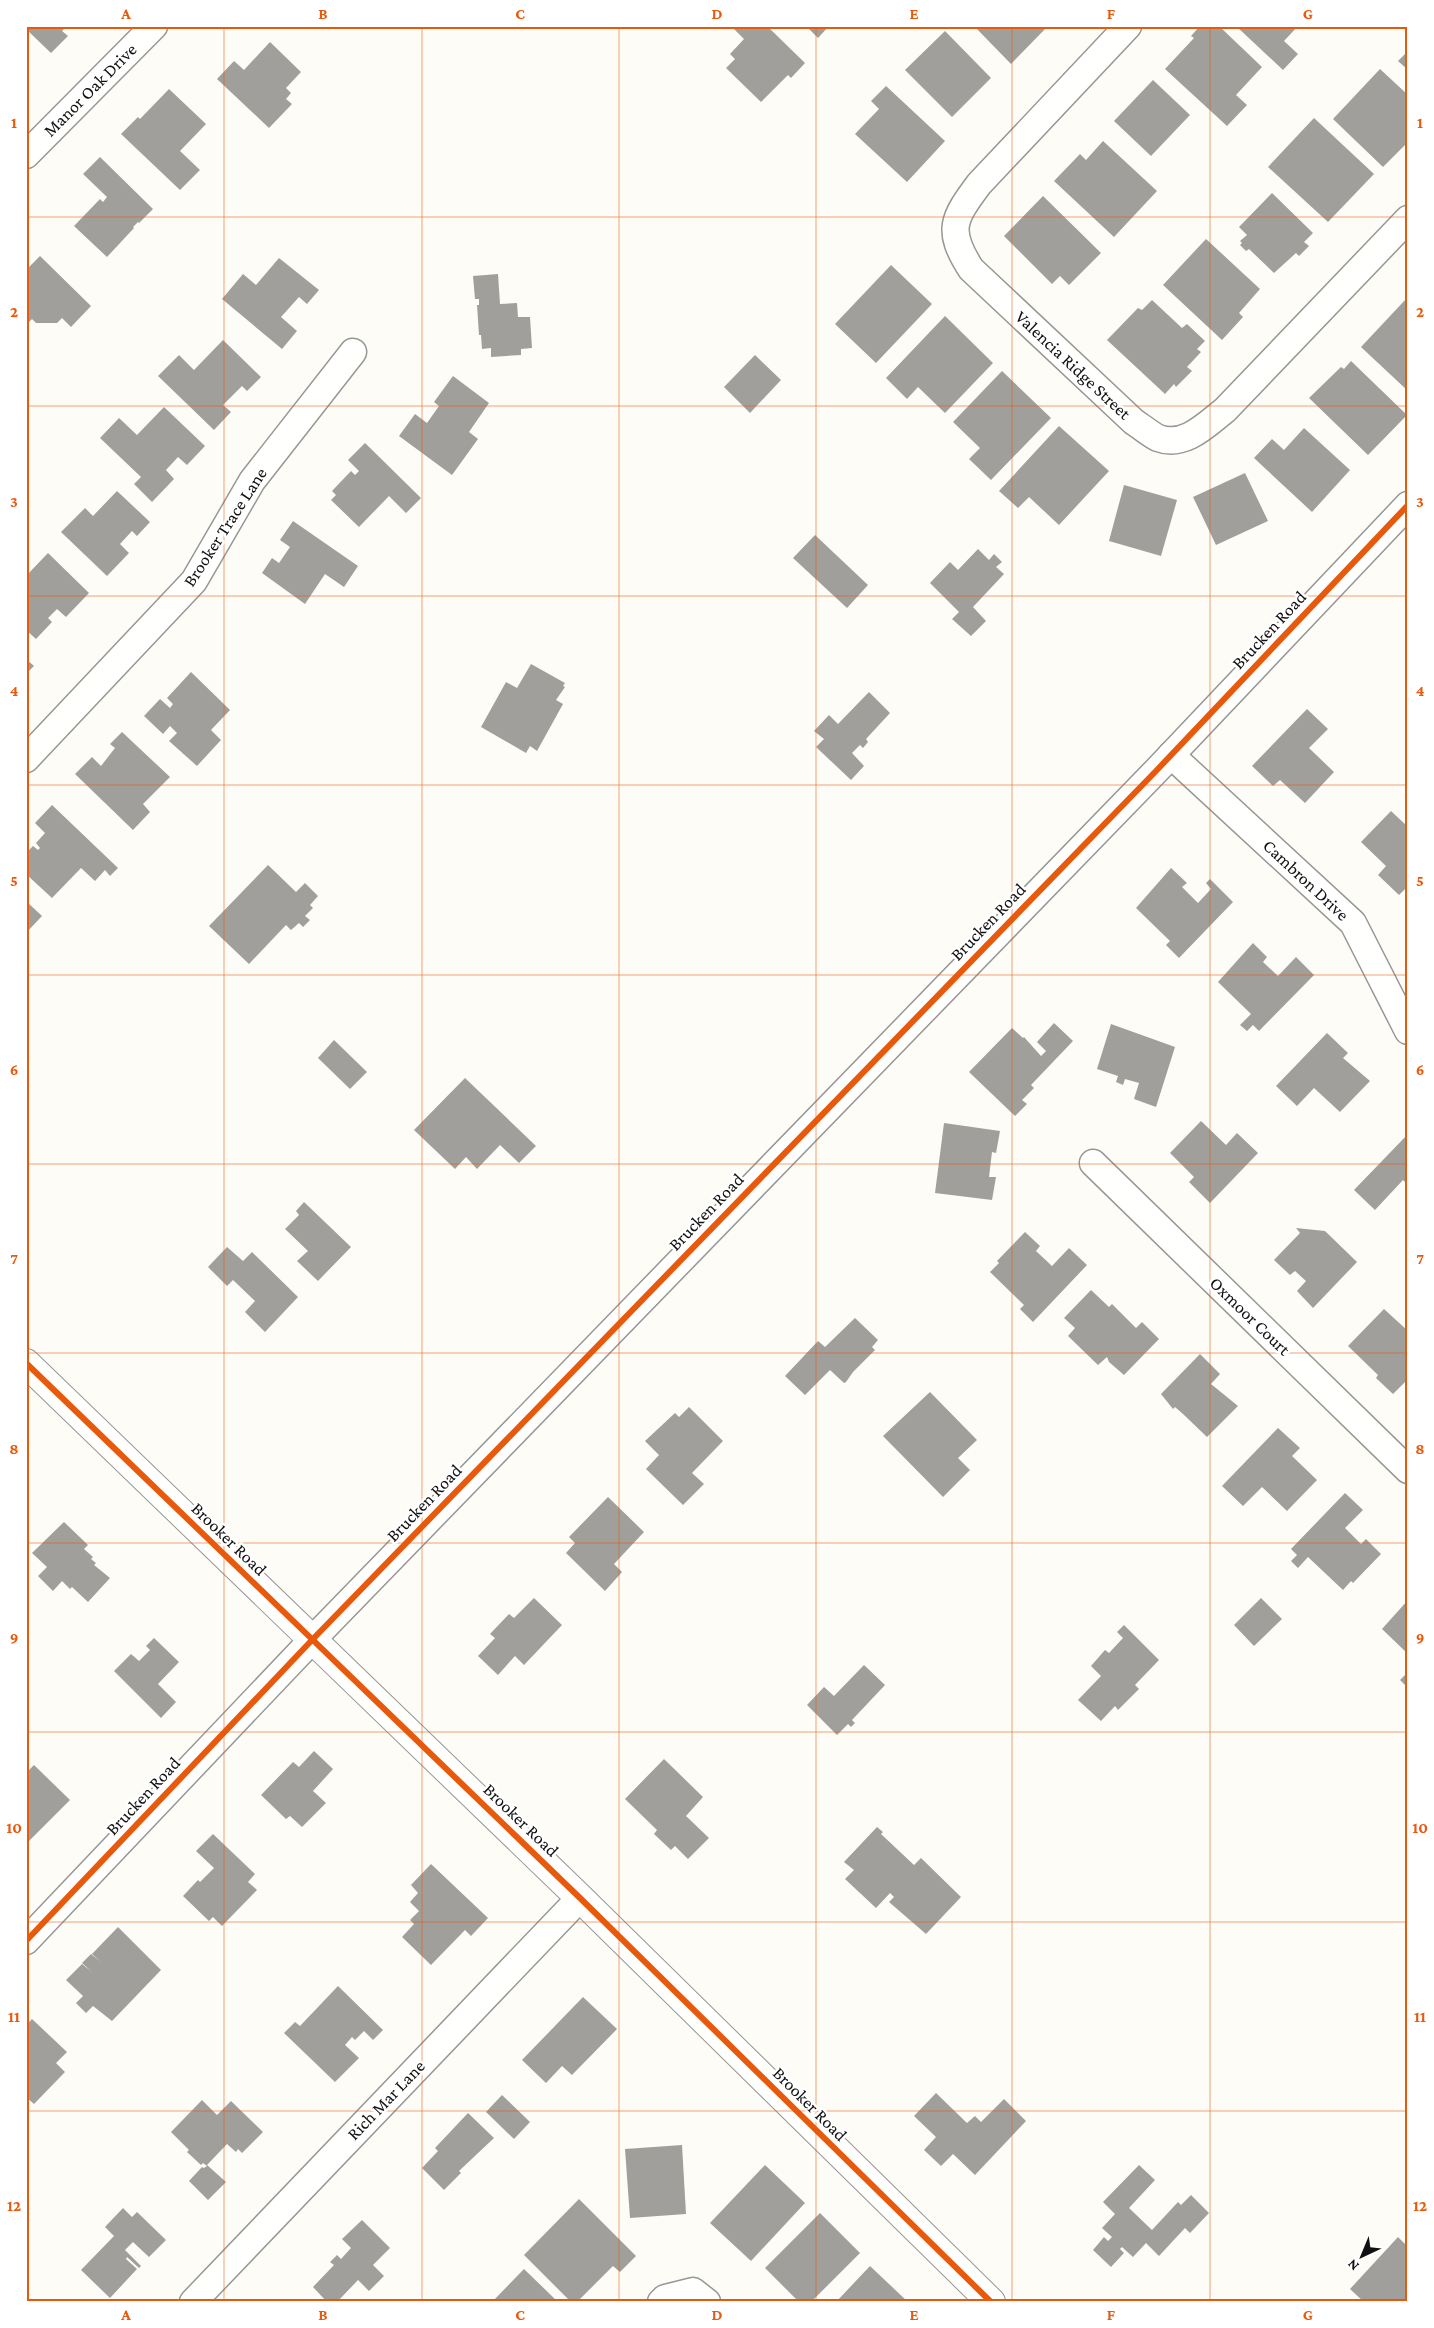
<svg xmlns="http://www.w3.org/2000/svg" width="1434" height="2328" viewBox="0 0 1434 2328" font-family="'Crimson Pro',serif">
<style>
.building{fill:#a19f9c}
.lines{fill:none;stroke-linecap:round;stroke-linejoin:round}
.minor-casing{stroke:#979795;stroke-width:29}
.tertiary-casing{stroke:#979795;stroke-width:30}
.minor{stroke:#fffffe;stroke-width:26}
.tertiary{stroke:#fffffe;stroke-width:28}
.cycleway-casing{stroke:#fff;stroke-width:9}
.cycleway{stroke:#e8590c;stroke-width:6}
.grid{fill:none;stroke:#e8590c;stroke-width:1;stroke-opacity:0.55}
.labels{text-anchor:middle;stroke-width:5;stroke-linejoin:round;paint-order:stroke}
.street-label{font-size:18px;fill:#111;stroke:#fff}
.neatline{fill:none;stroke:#e8590c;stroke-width:2}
.grid-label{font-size:16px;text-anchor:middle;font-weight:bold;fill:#e8590c}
</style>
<rect width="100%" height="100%" fill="#fdfcf7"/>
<g class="building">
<path d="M26 26H67L62 31 68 36 51 53 26 29Z"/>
<path d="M737 26H767L805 63 791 78 788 75 761 102 726 68 735 59 730 54 744 39 734 29Z"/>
<path d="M806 26H829L818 38Z"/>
<path d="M974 26H1048L1011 64Z"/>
<path d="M1200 26H1219L1262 67 1236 95 1247 105 1227 126 1165 69 1194 38 1191 36Z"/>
<path d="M1236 26H1298L1284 41 1298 54 1283 70Z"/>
<path d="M945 31 991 78 952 117 905 70Z"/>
<path d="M270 42 301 72 286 88 291 93 286 99 292 104 269 128 217 79 234 61 244 70Z"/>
<path d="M1408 51V70L1398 61Z"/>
<path d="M1380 69 1408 95V142L1383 167 1333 119Z"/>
<path d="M1153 80 1190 115 1151 156 1114 121Z"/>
<path d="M886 86 945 141 907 182 855 134 879 109 871 101Z"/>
<path d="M169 89 206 124 180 151 200 170 180 190 121 134 138 117 140 119Z"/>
<path d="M1314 118 1374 174 1328 222 1268 167Z"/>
<path d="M1103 141 1157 191 1114 237 1054 181 1080 154 1086 160Z"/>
<path d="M100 157 153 209 139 223 138 222 133 227 134 228 107 257 74 226 100 199 103 202 107 197 83 174Z"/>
<path d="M1272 193 1313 233 1304 242 1309 246 1299 256 1296 253 1274 273 1249 249 1246 251 1240 245 1242 243 1240 241 1247 235 1239 227Z"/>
<path d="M1043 196 1101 253 1069 285 1060 276 1052 284 1004 236Z"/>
<path d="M1206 239 1260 289 1239 313 1243 317 1222 340 1163 285Z"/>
<path d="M40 256 91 306 71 327 62 318 57 323H36L32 319 26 325V270Z"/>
<path d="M279 258 319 290 307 304 299 297 281 317 297 331 282 349 222 299 243 274 256 285Z"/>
<path d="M891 265 932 304 876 363 835 324Z"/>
<path d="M498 274 500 304 517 303 518 317H530L532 348 521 349V355L491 357V348L482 349 481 335H479L477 305H479V299H475L473 276Z"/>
<path d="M1406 299 1408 300V391L1361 347Z"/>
<path d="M1152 300 1182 328 1187 324 1205 341 1197 349 1201 352 1187 367 1192 371 1176 387 1174 384 1165 394 1107 340 1138 308 1142 310Z"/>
<path d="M945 316 993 363 945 413 918 387 907 399 886 378Z"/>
<path d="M223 340 261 377 247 391 242 386 223 405 231 412 214 430 158 376 179 355 194 370Z"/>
<path d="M755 355 781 380 750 413 724 387Z"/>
<path d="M1351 361 1407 415 1368 455 1309 398 1341 367 1344 369Z"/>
<path d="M1002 371 1051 418 991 480 969 459 980 448 953 422Z"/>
<path d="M453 376 489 403 469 432 478 439 452 475 399 436 415 414 427 423 439 406 434 402Z"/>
<path d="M164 407 205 446 187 465 178 457 166 470 174 479 152 502 134 484 141 477 100 438 119 418 137 435Z"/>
<path d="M1059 426 1109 471 1059 525 1029 497 1018 508 999 491Z"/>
<path d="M1304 428 1350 470 1312 512 1254 458 1272 439 1284 450Z"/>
<path d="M365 443 421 498 406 513 389 496 359 527 331 500 336 495 332 491 351 471 355 475 359 471 348 460Z"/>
<path d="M1245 473 1268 521 1216 545 1193 497Z"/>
<path d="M1124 485 1177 500 1161 556 1109 541Z"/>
<path d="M117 491 150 522 137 536 132 531 120 544 129 553 107 576 61 532 85 508 93 516Z"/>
<path d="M293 521 358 566 344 587 325 574 305 604 262 573 272 558 279 563 290 547 280 540Z"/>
<path d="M815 535 868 585 847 608 793 558Z"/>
<path d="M978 549 989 560 994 554 1002 562 996 567 1004 574 973 607 986 621 971 636 952 619 959 612 930 583 950 562 958 570Z"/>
<path d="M48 553 89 593 66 617 57 609 48 618 52 622 36 639 26 630V576Z"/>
<path d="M26 659 34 666 26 674Z"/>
<path d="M531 664 565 683 563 686 565 687 556 700 563 704 537 751 530 746 526 753 481 727 506 682 517 688Z"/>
<path d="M191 672 230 710 211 730 221 740 197 766 169 741 177 733 170 726 163 734 144 716 160 699 170 708 173 704 167 698Z"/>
<path d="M869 692 890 713 866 739 868 742 863 748 860 745 852 753 864 766 851 780 816 747 824 739 814 731 829 715 838 724Z"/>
<path d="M1307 709 1328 729 1309 748 1334 772 1305 803 1280 780 1273 786 1252 766Z"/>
<path d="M122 732 170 777 143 804 150 812 133 830 75 774 92 757 101 766 115 748 110 744Z"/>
<path d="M52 805 118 868 110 876 105 870 95 881 81 868 52 898 26 874V849L28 851 33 846 38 850 40 848 36 843 45 833 35 823Z"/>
<path d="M1391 811 1408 827V886L1399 895 1378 875 1386 866 1361 842Z"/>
<path d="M268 865 296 892 305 883 318 896 310 905 313 908 305 916 310 920 303 927 299 923 291 930 286 925 249 964 209 926Z"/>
<path d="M1171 868 1187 883 1182 887 1198 903 1211 889 1206 883 1210 879 1233 902 1179 958 1166 945 1170 941 1136 908Z"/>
<path d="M26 901 42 916 26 933Z"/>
<path d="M1253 943 1267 957 1263 962 1278 976 1296 957 1314 975 1259 1031 1253 1025 1247 1031 1240 1025 1251 1014 1218 982Z"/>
<path d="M1054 1023 1073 1041 1031 1085 1034 1088 1022 1100 1027 1104 1015 1116 969 1072 1012 1028 1023 1038 1024 1037 1041 1056 1046 1051 1037 1042Z"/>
<path d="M1111 1024 1175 1047 1156 1107 1134 1099 1139 1083 1125 1079 1123 1085 1116 1082 1118 1076 1097 1069Z"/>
<path d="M1327 1033 1348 1053 1343 1058 1370 1081 1340 1112 1314 1088 1297 1106 1276 1086Z"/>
<path d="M334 1040 367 1072 350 1089 318 1058Z"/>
<path d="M465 1078 536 1146 519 1163 500 1145 477 1169 466 1157 455 1169 414 1130Z"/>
<path d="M1201 1121 1226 1145 1237 1133 1258 1153 1210 1203 1189 1182 1194 1177 1170 1153Z"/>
<path d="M944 1123 1000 1131 996 1153 992 1152 989 1177H996L992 1200 935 1193Z"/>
<path d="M1408 1134V1185L1403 1180 1375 1210 1354 1190Z"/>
<path d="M304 1202 351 1247 318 1281 297 1261 308 1251 285 1229 299 1215 296 1211Z"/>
<path d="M1296 1228 1325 1231 1357 1262 1313 1308 1297 1291 1306 1281 1295 1271 1290 1275 1274 1260 1300 1233Z"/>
<path d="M1025 1232 1040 1246 1036 1251 1052 1266 1069 1248 1087 1265 1033 1322 1020 1309 1024 1305 990 1272 999 1263 997 1261Z"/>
<path d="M227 1247 243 1261 252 1252 298 1297 265 1332 245 1312 255 1301 233 1280 227 1286 208 1267Z"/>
<path d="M1091 1290 1109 1307 1112 1304 1136 1328 1142 1322 1159 1339 1124 1375 1109 1362 1107 1357 1098 1365 1068 1336 1075 1328 1064 1318Z"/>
<path d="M1384 1309 1408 1331V1379L1393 1394 1376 1378 1378 1375 1348 1346Z"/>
<path d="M855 1318 878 1340 872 1347 875 1350 853 1372 846 1382 844 1383 830 1370 805 1395 785 1376 818 1341 825 1347Z"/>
<path d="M1200 1354 1220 1374 1211 1384 1238 1406 1207 1437 1183 1414 1175 1407 1173 1409 1161 1394Z"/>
<path d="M930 1392 977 1440 958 1458 970 1470 943 1497 883 1436Z"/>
<path d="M689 1407 723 1441 692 1473 704 1484 683 1505 646 1469 659 1455 645 1441 675 1413 679 1417Z"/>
<path d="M1278 1428 1300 1448 1292 1456 1317 1480 1287 1511 1262 1487 1243 1506 1222 1486Z"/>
<path d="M1345 1493 1363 1510 1345 1528 1361 1544 1366 1539 1381 1554 1353 1583 1351 1581 1343 1590 1308 1557 1298 1568 1291 1561 1297 1555 1291 1549Z"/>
<path d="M608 1497 644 1532 614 1564 622 1572 605 1591 566 1553 575 1543 569 1537Z"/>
<path d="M64 1522 88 1545 84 1549 93 1557 91 1559 96 1563 94 1565 110 1578 88 1602 72 1587 70 1589 62 1581 53 1591 38 1576 47 1567 32 1553Z"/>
<path d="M534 1598 562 1625 524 1665 515 1656 498 1675 478 1656 495 1638 490 1634 509 1614 514 1618Z"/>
<path d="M1261 1598 1282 1619 1254 1646 1234 1625Z"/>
<path d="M1408 1600V1654L1382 1629Z"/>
<path d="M1124 1625 1159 1660 1135 1685 1139 1689 1118 1710 1115 1706 1101 1721 1078 1700 1101 1676 1091 1666 1105 1650 1109 1653 1123 1638 1117 1632Z"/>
<path d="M154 1638 179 1662 158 1684 176 1702 161 1718 114 1671 131 1654 139 1661 150 1650 146 1646Z"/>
<path d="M864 1665 885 1685 852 1720 855 1723 851 1727 848 1724 837 1735 807 1705 824 1687 834 1696Z"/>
<path d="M1408 1672V1686L1407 1687 1400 1680Z"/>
<path d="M314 1751 333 1769 313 1791 326 1803 302 1827 290 1816 286 1819 261 1795 293 1762 299 1767Z"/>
<path d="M664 1759 703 1797 686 1816 709 1838 688 1859 675 1846 671 1850 654 1834 657 1830 625 1799Z"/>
<path d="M34 1765 70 1800 26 1844V1773Z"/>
<path d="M877 1827 883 1832 881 1834 914 1865 921 1858 961 1897 926 1934 889 1902 894 1897 890 1893 876 1908 845 1879 854 1870 844 1862Z"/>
<path d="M213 1834 255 1874 248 1882 257 1890 222 1926 213 1917 209 1921 183 1896 198 1880 200 1882 214 1868 196 1851Z"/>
<path d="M431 1864 488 1918 471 1936 465 1930 431 1965 402 1937 414 1924 410 1920 419 1911 410 1902 418 1893 411 1885Z"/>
<path d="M118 1927 161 1970 112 2021 93 2006 86 2013 76 2003 83 1996 66 1980 82 1964 92 1972 82 1963 91 1954 101 1962 92 1954Z"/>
<path d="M338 1986 383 2030 373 2040 364 2031 355 2040 352 2037 345 2045 359 2058 335 2082 284 2033 295 2022 300 2026Z"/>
<path d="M583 1997 617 2029 572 2075 562 2066 546 2083 522 2060Z"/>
<path d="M32 2019 67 2052 56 2063 65 2072 34 2104 26 2097V2025Z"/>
<path d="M936 2093 967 2123 975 2116 981 2122 1004 2099 1026 2121 975 2175 953 2154 941 2166 924 2150 936 2137 914 2116Z"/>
<path d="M502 2095 530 2122 514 2139 486 2112Z"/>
<path d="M202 2100 217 2115 231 2101 263 2132 242 2153 238 2149 236 2152 227 2144 207 2165 226 2182 208 2200 189 2181 202 2167 204 2168 207 2166 203 2163 201 2165 187 2152 189 2150 171 2132Z"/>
<path d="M468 2113 494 2138 459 2171 461 2173 444 2190 422 2168 438 2151 435 2148Z"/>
<path d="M682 2145 686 2214 630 2218 625 2149Z"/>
<path d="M765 2165 805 2203 751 2261 710 2223Z"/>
<path d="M1139 2165 1155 2180 1129 2208 1152 2230 1178 2202 1181 2205 1191 2195 1209 2213 1190 2233 1185 2228 1159 2256 1146 2243 1133 2257 1122 2247 1120 2249 1124 2253 1111 2267 1093 2250 1104 2237 1108 2241 1112 2237 1102 2228 1115 2214 1103 2202Z"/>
<path d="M579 2199 636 2256 620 2272 613 2266 577 2302H571L524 2255Z"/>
<path d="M123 2208 132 2217 137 2212 166 2240 149 2257 133 2242 125 2250 141 2266 139 2268 127 2257 126 2259 137 2269 110 2298 81 2270 114 2236 105 2227Z"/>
<path d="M820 2213 860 2253 811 2302H799L765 2268Z"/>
<path d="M362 2220 390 2248 373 2265 384 2276 369 2291 358 2280 337 2302H327L313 2287 334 2265 330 2262 337 2255 341 2259 351 2248 342 2239Z"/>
<path d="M1398 2237 1408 2247V2302H1364L1350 2289Z"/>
<path d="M870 2266 908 2302H836Z"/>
<path d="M524 2269 558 2302H492Z"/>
</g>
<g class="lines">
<g class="minor-casing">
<g id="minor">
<path d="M1128 26 979 184C953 219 946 230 971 269L1134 422C1142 427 1150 434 1158 438 1184 448 1206 425 1225 410L1408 219"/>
<path d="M26 155 154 26"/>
<path d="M1171 755 1353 923 1408 1031"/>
<path d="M26 759 194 581 252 481 353 352"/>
<path d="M1093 1163 1408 1470"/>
<path d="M26 1941 312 1640 1156 771 1408 505"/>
<path d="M193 2302 580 1898"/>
<path d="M661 2302 665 2298 693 2291 707 2302"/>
</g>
</g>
<g class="tertiary-casing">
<path id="tertiary" d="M26 1363 580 1898 991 2302"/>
</g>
<use href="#minor" class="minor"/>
<use href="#tertiary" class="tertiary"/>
<g class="cycleway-casing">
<g id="cycleway">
<path d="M26 1363 580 1898 991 2302"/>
<path d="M26 1941 312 1640 1156 771 1408 505"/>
</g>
</g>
<use href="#cycleway" class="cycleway"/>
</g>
<path class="grid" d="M224 26V2302M422 26V2302M619 26V2302M816 26V2302M1012 26V2302M1210 26V2302M26 217H1408M26 406H1408M26 596H1408M26 785H1408M26 975H1408M26 1164H1408M26 1353H1408M26 1543H1408M26 1732H1408M26 1922H1408M26 2111H1408"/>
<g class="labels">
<g class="street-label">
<text transform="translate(90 90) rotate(-45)" y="6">Manor Oak Drive</text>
<text transform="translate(1073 365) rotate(43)" y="6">Valencia Ridge Street</text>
<text transform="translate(225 527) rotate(-57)" y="6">Brooker Trace Lane</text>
<text transform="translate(1269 630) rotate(-47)" y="6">Brucken Road</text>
<text transform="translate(1306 880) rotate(43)" y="6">Cambron Drive</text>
<text transform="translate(988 922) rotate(-46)" y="6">Brucken Road</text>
<text transform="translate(706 1212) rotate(-46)" y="6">Brucken Road</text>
<text transform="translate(1250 1316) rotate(44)" y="6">Oxmoor Court</text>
<text transform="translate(424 1503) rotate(-46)" y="6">Brucken Road</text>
<text transform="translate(229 1539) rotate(44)" y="6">Brooker Road</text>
<text transform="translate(143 1796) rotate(-47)" y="6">Brucken Road</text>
<text transform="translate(521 1820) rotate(44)" y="6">Brooker Road</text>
<text transform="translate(386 2100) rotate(-46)" y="6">Rich Mar Lane</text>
<text transform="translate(810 2104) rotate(45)" y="6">Brooker Road</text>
</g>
</g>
<rect width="1434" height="2328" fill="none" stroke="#ffffff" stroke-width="55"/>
<g transform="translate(1362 2256) rotate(224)" stroke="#ffffff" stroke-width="4" paint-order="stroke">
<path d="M0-4L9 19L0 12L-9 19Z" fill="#111111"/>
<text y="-8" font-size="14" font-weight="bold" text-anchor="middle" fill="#111111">N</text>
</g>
<rect x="28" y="28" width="1378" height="2272" class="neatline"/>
<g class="grid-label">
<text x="126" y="19">A</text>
<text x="323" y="19">B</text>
<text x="520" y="19">C</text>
<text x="717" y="19">D</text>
<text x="914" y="19">E</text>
<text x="1111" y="19">F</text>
<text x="1308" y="19">G</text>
<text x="14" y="128">1</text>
<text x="1420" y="128">1</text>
<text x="14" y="317">2</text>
<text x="1420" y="317">2</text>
<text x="14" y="507">3</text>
<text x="1420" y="507">3</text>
<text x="14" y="696">4</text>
<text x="1420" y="696">4</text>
<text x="14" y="886">5</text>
<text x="1420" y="886">5</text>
<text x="14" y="1075">6</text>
<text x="1420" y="1075">6</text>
<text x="14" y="1264">7</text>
<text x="1420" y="1264">7</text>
<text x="14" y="1454">8</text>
<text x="1420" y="1454">8</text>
<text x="14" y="1643">9</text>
<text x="1420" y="1643">9</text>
<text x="14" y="1833">10</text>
<text x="1420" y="1833">10</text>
<text x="14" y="2022">11</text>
<text x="1420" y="2022">11</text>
<text x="14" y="2211">12</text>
<text x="1420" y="2211">12</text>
<text x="126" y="2320">A</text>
<text x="323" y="2320">B</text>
<text x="520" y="2320">C</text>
<text x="717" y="2320">D</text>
<text x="914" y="2320">E</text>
<text x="1111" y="2320">F</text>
<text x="1308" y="2320">G</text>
</g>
</svg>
